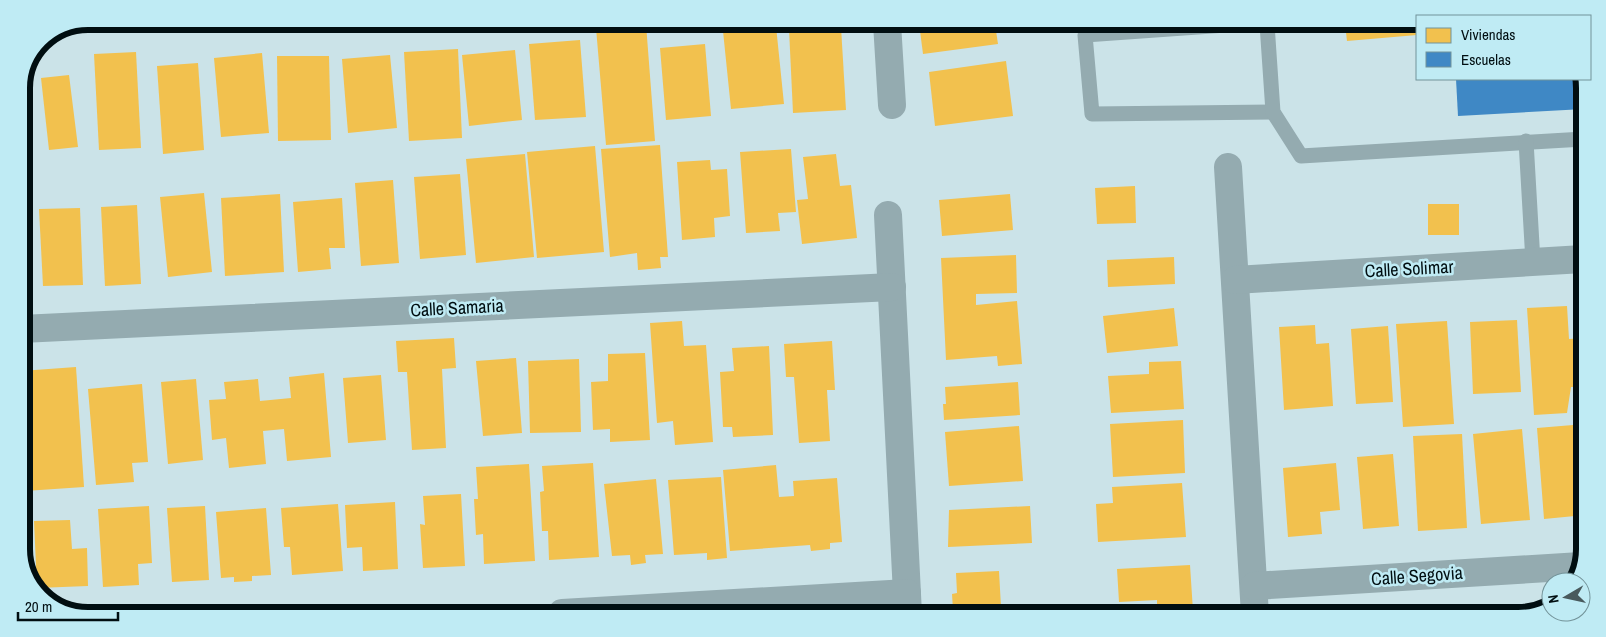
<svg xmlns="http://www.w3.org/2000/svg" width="1606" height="637" viewBox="0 0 1606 637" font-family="'Archivo Narrow',sans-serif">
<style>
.homes{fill:#f2c14e}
.schools{fill:#3f88c5}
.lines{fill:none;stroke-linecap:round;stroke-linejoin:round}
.lane{stroke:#94abb0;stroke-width:15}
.street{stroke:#94abb0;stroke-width:28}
.labels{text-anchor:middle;stroke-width:5;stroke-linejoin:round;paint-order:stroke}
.street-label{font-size:18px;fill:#010e11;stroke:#bfebf4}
.rim{fill:none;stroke:#010e11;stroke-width:6}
</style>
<rect width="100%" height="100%" fill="#cbe3e8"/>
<g class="homes">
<path d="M919 23 995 24 998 44 923 54Z"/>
<path d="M646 24 655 141 606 145 596 28Z"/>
<path d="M1345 24 1417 25V35L1347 41Z"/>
<path d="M776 26 784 104 731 109 723 31Z"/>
<path d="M841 27 846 110 793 113 789 29Z"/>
<path d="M580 40 586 117 535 120 529 44Z"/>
<path d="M705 44 711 116 666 120 660 48Z"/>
<path d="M458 49 462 138 409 141 404 52Z"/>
<path d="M515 50 522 120 469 126 462 55Z"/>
<path d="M136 52 141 148 99 150 94 54Z"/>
<path d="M262 53 269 133 221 137 214 58Z"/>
<path d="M390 55 397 128 348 133 342 59Z"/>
<path d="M277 56H329L331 140 278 141Z"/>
<path d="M1006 61 1013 116 935 126 929 72Z"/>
<path d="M198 63 204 150 163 154 157 66Z"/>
<path d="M69 75 78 147 49 150 41 78Z"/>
<path d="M23 80 28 147 21 148V84Z"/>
<path d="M660 145 668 257H660L661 268 638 270 637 253 610 257 601 149Z"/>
<path d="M595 146 604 252 537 258 527 152Z"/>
<path d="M791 149 796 212 778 213 780 231 746 233 740 152Z"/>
<path d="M525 154 534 257 476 263 466 159Z"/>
<path d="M836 154 840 186 851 185 857 238 802 244 797 200 808 199 803 157Z"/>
<path d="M710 160 711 170 727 169 730 216 714 218 715 237 682 240 677 162Z"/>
<path d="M460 174 466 255 420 259 414 177Z"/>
<path d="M393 180 399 263 361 266 355 183Z"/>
<path d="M1135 186 1136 223 1097 224 1095 188Z"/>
<path d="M204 193 212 272 168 277 160 197Z"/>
<path d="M280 194 284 272 225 276 221 198Z"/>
<path d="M1010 194 1013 230 942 236 939 200Z"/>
<path d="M342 198 345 248H329L331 269 298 272 293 202Z"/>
<rect x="1428" y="204" width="31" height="31"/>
<path d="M137 205 141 284 105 286 101 207Z"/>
<path d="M80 208 83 285 43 286 39 209Z"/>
<path d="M1016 255 1017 293 976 294V305L1017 301 1022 364 998 366 997 356 946 360 941 258Z"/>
<path d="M1174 257 1175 284 1108 287 1107 260Z"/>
<path d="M1567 306 1569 339 1583 338 1582 387H1571L1567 413 1534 415 1527 308Z"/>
<path d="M1174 308 1178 346 1107 353 1103 316Z"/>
<path d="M1517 320 1521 392 1473 394 1470 322Z"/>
<path d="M682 321 684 346 706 345 713 442 675 445 673 421 657 423 650 323Z"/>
<path d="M1447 321 1454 424 1403 427 1396 324Z"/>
<path d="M1315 325 1316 344 1329 343 1333 406 1284 410 1279 327Z"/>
<path d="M1388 326 1393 402 1356 404 1351 329Z"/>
<path d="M454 338 456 368 442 369 446 448 412 450 407 372H398L396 341Z"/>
<path d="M832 341 835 390H827L830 441 799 443 794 377H786L784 344Z"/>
<path d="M769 346 773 435 733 437 732 427H723L720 372 734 371 732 348Z"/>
<path d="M645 353 650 440 610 442V429L593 430 591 382 608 381V354Z"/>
<path d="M516 358 522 433 483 436 476 361Z"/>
<path d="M579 359 581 432 530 433 528 361Z"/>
<path d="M1181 361 1184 409 1111 413 1108 376 1149 374V362Z"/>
<path d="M76 367 84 487 25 491 21 438V371Z"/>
<path d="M324 373 331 457 287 461 284 429 263 431 266 464 229 468 226 438 212 440 209 400 226 399 224 382 258 379 260 401 291 398 289 377Z"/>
<path d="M381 375 386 440 348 443 343 378Z"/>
<path d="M196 379 203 460 168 464 161 382Z"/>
<path d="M1018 382 1020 415 944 420 943 404H946L945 387Z"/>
<path d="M142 384 148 462 132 463 134 482 96 485 88 389Z"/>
<path d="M1183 420 1185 473 1113 477 1110 424Z"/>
<path d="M1573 425 1575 445 1582 444V499H1577L1575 516 1544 519 1537 428Z"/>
<path d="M1019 426 1023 481 949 486 945 432Z"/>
<path d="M1522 429 1530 520 1481 524 1473 434Z"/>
<path d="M1462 434 1467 528 1418 531 1413 436Z"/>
<path d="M1393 454 1399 526 1363 529 1357 457Z"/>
<path d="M593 463 599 557 549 560 548 531H542L540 492 544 491 542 466Z"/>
<path d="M1336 463 1340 510 1320 512 1322 534 1288 537 1283 468Z"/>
<path d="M529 464 535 561 484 564 483 534 476 535 474 499H478L476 467Z"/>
<path d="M776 465 779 497 794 496 793 481 837 478 842 542 830 543V549L811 551 810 545 730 551 723 470Z"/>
<path d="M721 477 727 558 707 560V553L674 555 668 480Z"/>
<path d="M656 479 663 554 645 555 646 563 631 565 630 555 612 556 604 484Z"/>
<path d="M1182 483 1186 537 1098 542 1096 504 1113 503 1112 487Z"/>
<path d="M461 494 465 566 423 568 420 524 425 525 423 496Z"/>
<path d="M395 502 398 569 363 571 362 547 347 548 345 505Z"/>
<path d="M338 504 343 571 292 575 290 547H284L281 508Z"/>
<path d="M149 506 152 563 138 564 139 585 103 587 98 509Z"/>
<path d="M205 506 209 580 172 582 167 508Z"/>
<path d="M1030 506 1032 543 948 547 949 510Z"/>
<path d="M266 508 271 575 252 576V581L234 582V577L221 578 216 512Z"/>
<path d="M70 520 72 549 87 548 88 586 37 588 34 521Z"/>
<path d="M1190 565 1193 611 1157 613V600L1119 602 1117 569Z"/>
<path d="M999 571 1001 607 953 610 952 594 957 593 956 573Z"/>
</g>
<path class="schools" d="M1456 79H1583L1584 109 1458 116Z"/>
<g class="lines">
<g class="lane">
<path d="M1240 24 1085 35 1092 114 1273 112"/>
<path d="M1267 24 1273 112 1301 156 1584 139"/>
<path d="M1526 141 1533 262"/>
</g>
<g class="street">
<path d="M887 23 892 105"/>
<path d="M1228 167 1255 615"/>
<path d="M888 215 908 614"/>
<path d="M1235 280 1583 259"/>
<path d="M21 329 892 287"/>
<path d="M1254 586 1581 566"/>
<path d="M562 613 907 593"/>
</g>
</g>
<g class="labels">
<g class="street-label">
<text transform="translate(1409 269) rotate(-3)" y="6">Calle Solimar</text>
<text transform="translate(457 308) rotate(-3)" y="6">Calle Samaria</text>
<text transform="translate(1417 576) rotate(-4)" y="6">Calle Segovia</text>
</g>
</g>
<path d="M0 0H1606V637H0ZM88 30H1518A58 58 0 0 1 1576 88V549A58 58 0 0 1 1518 607H88A58 58 0 0 1 30 549V88A58 58 0 0 1 88 30Z" fill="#bfebf4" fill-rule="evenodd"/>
<path class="rim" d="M88 30H1518A58 58 0 0 1 1576 88V549A58 58 0 0 1 1518 607H88A58 58 0 0 1 30 549V88A58 58 0 0 1 88 30Z"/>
<rect x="1416" y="15" width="175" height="65" fill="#bfebf4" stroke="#739399"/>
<rect x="1426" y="28" width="25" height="15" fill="#f2c14e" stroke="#739399"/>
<text x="1461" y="40" font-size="15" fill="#010e11">Viviendas</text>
<rect x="1426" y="52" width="25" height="15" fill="#3f88c5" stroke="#739399"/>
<text x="1461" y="65" font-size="15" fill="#010e11">Escuelas</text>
<g transform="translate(1566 597) rotate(261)"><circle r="24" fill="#bfebf4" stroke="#739399"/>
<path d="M0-4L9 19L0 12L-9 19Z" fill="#48595c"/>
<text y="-8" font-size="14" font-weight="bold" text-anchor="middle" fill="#010e11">N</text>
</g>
<path d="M18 612v8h100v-8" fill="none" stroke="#010e11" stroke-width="2.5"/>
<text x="25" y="612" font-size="15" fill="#010e11" stroke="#bfebf4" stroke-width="4" paint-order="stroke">20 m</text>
</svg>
